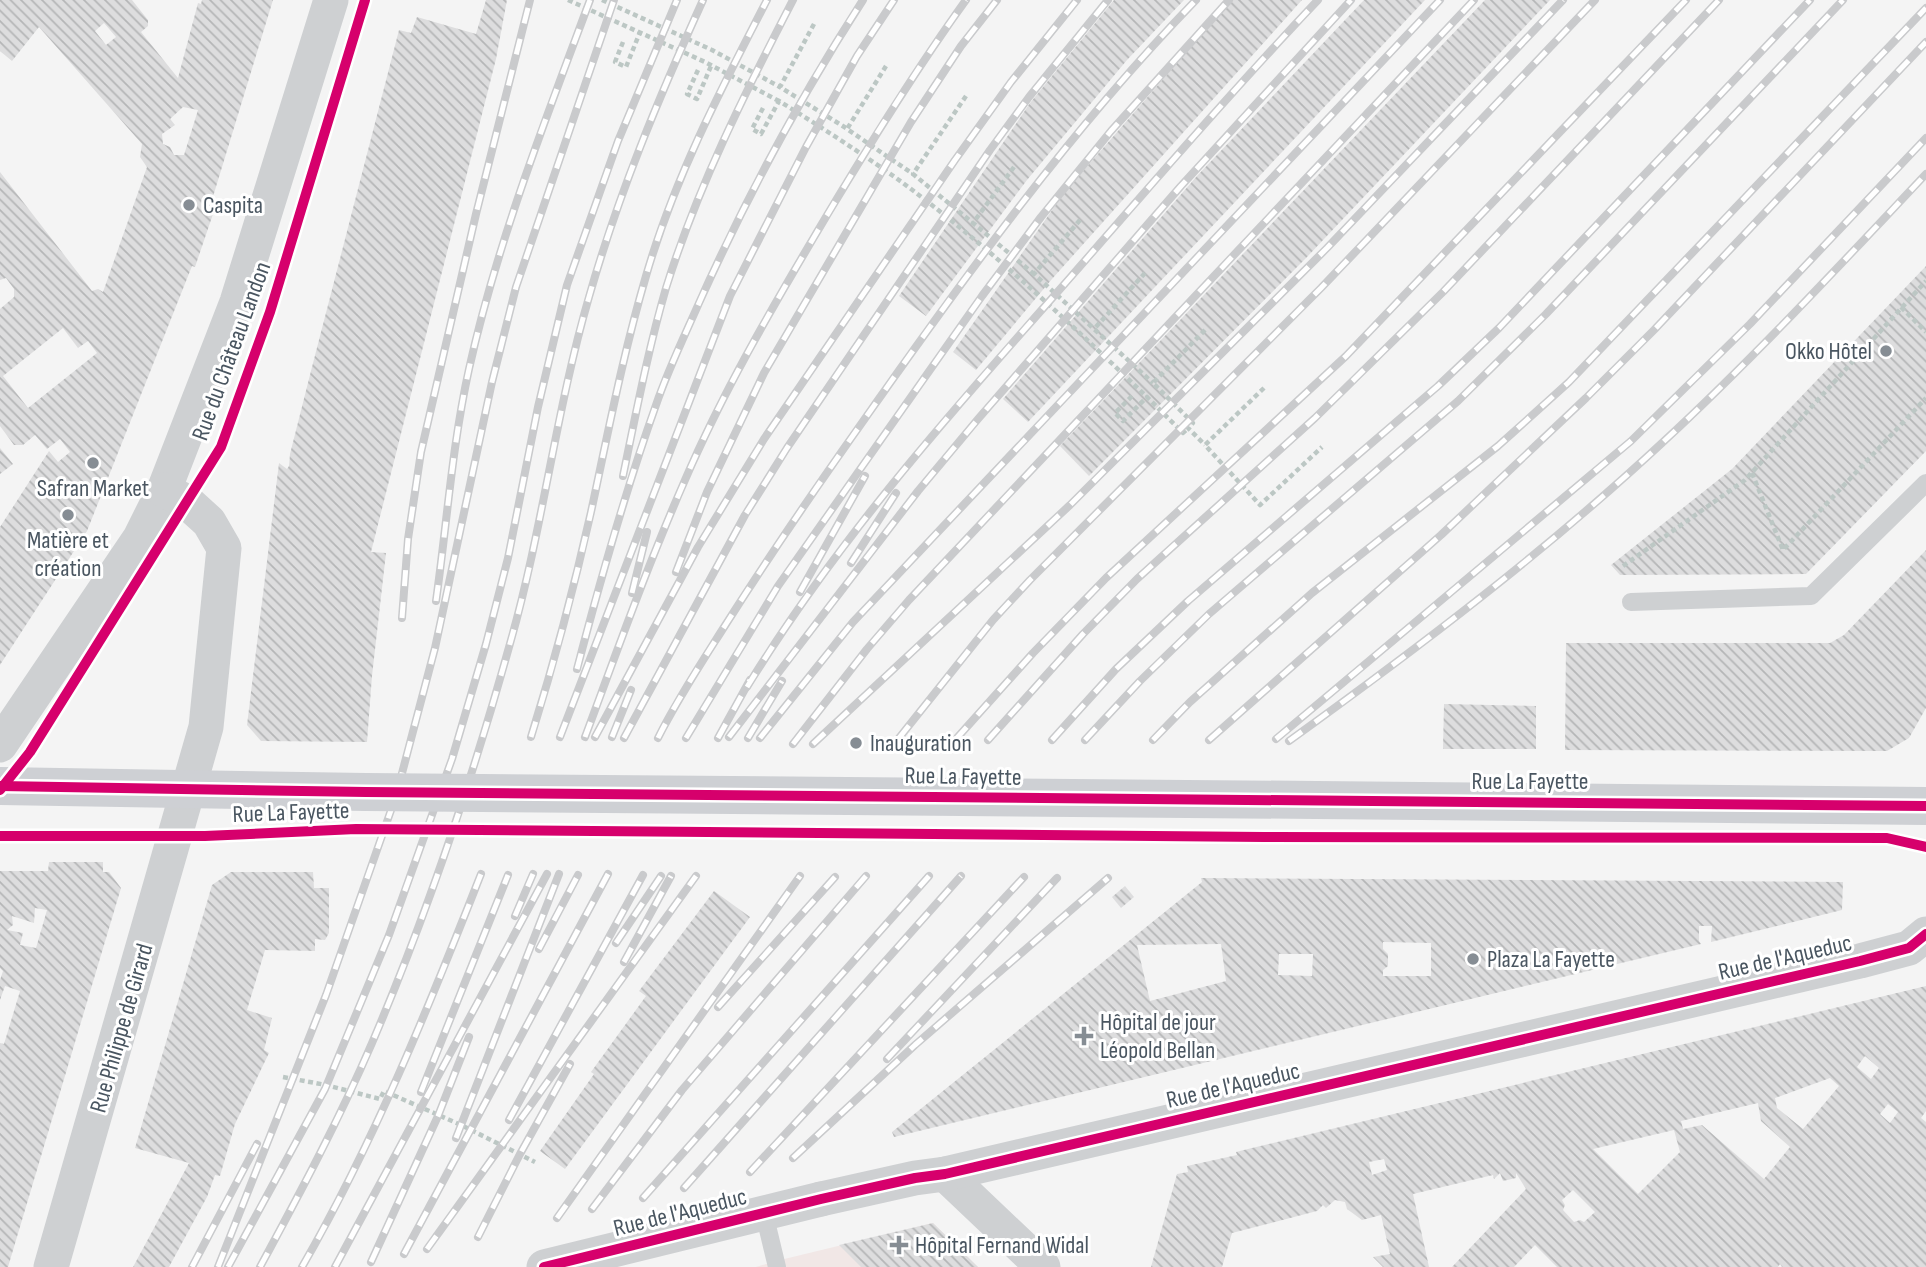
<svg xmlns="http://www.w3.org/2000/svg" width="1926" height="1267" viewBox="0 0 1926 1267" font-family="'Sofia Sans Condensed',sans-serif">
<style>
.medical{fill:#f1e7e6}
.building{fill:url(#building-back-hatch);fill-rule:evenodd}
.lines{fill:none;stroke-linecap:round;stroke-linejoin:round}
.path{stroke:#bcc7c4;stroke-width:4.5;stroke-dasharray:5 3.5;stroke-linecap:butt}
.lane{stroke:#ced0d2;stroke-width:18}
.street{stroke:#ced0d2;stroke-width:35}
.secondary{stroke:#ced0d4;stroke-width:38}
.rail-casing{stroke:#c9cacc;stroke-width:8}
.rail{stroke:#fff;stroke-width:5;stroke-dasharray:16;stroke-linecap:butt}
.street-bridge{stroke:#ced0d2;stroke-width:35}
.secondary-bridge{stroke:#ced0d4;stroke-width:38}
.cycleway-casing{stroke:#fff;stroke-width:15}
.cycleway{stroke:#d6006c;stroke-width:10}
.poi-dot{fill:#868d94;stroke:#fff;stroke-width:2.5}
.labels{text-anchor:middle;stroke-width:6;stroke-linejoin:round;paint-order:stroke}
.poi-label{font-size:24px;fill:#4a5661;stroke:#fff;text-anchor:start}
.street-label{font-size:24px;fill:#4a5661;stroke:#fff}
</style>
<defs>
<pattern id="building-back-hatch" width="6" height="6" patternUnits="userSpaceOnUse" patternTransform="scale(1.75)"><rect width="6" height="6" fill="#ddddde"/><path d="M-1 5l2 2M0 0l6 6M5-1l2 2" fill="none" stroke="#b5b6b7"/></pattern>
</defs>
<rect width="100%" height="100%" fill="#f4f4f4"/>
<path class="medical" d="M933 1223 978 1267H756L776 1261Z"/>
<g class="building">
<path d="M0 0H132L148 20V26L141 32 178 78 198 3 201 4 202 0H273L208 213 213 214 195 267 192 266 87 531 0 665V527L49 451 58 462 70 452 60 439 47 449 35 435 23 445H14L0 426V309L14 297V289L6 278 0 280V172L92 291 98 289 103 292 147 167 140 157 142 144 39 27 12 61 0 51ZM104 23 116 37 106 45 95 31ZM183 107 198 110 184 155H174L170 147 163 144 162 134 175 125 170 119ZM63 328 78 348 88 341 97 353 28 408 3 376Z"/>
<path d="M486 0H507L496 59 371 552 386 553 372 676 367 742 261 741 247 725 279 463 287 469 289 466 290 454 312 367 399 30 411 33 417 17 476 34Z"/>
<path d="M1114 0H1184L1127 60 1027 180 926 316 899 296 1030 103Z"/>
<path d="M1232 0H1302L1052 279 976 370 953 352 1064 193Z"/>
<path d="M1364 0H1425L1028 422 1003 399 1197 176Z"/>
<path d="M1485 0H1550L1307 257 1089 476 1060 446Z"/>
<path d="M1926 266V451L1806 574 1620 575 1611 565 1732 469Z"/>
<path d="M0 448 13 464 0 474Z"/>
<path d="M1926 550V708L1909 738 1887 751 1565 750 1566 643H1830L1844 635Z"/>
<path d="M1444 704 1536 706V749H1443Z"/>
<path d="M49 862H103V872H109L121 888 8 1267H0V1043L4 1044 20 991 5 986 0 1000V980L3 971 0 968V871H48ZM35 908 47 910 36 948 20 945 23 933 7 930 13 925 12 916 34 923Z"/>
<path d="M231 872H313L314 888H329V933L325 940 315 939V951L265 950 247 1010 272 1018 264 1050 269 1053 235 1124 220 1176 215 1175 207 1197 169 1267H133L189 1163 135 1148 212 885Z"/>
<path d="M1201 878 1843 882 1842 910 1711 942 1712 926H1699V941L1701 944 894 1137 892 1132 1202 882ZM1383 942 1431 943V976H1383V970L1388 966V954L1383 949ZM1221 944 1226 981 1150 1001 1137 945ZM1279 954H1313L1312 976 1278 975Z"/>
<path d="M1125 886 1134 897 1121 908 1112 897Z"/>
<path d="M714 891 750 917 565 1169 540 1151 594 1074 591 1072 646 996 639 991Z"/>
<path d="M1926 986V1111L1921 1118 1926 1122V1267H1782L1780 1264 1778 1267H1557L1535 1245 1514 1267H1452L1526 1189 1516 1173V1178L1503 1181 1500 1173 1494 1179 1493 1175 1413 1194 1429 1267H1383L1373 1257 1390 1254 1381 1215 1362 1220 1347 1209 1345 1202 1335 1200 1326 1208 1323 1205 1317 1211 1232 1233 1222 1267H1151L1177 1174 1188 1172 1187 1166 1237 1155 1236 1152 1252 1148ZM1865 1056 1879 1068 1871 1079 1857 1067ZM1830 1078 1839 1086 1803 1129 1777 1108 1775 1098ZM1758 1103 1761 1121 1790 1147 1764 1179 1702 1125 1683 1129 1681 1121ZM1888 1104 1898 1112 1890 1123 1880 1114ZM1674 1130 1680 1152 1638 1194 1593 1149ZM1384 1159 1387 1170 1372 1175 1369 1162ZM1573 1190 1595 1212 1584 1222 1580 1220 1574 1222 1563 1210 1565 1205 1562 1200Z"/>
<path d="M933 1223 978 1267H861L839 1245Z"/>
</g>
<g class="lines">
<g class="path">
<path d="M568 0 705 62 779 101"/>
<path d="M602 0 712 50 780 87"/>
<path d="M814 24 780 87 846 128"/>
<path d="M623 42 615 62 626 67 640 32"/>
<path d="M886 66 847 129 913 174"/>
<path d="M698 70 687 94 697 99 711 66"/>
<path d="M966 96 913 174 973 223"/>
<path d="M763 108 752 129 761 134 779 101C821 127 863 154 903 183 990 248 1069 322 1147 397"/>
<path d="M1014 167 973 223 1034 274"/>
<path d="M1080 220 1034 274 1094 329"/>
<path d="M1145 273 1094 329 1153 383"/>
<path d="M1901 307 1926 332"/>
<path d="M1205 330 1153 383 1193 423 1188 428 1205 445"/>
<path d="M1264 388 1205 445 1260 505 1322 447"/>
<path d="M1132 396 1115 413 1123 421 1147 397 1183 433 1188 428"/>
<path d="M1752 473 1783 550 1926 398"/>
<path d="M1623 566 1745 480 1926 281"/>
<path d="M283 1077 326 1085 380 1099 384 1091 461 1125 535 1162"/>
</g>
<g class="lane">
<path d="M1631 602 1811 596 1926 483"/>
<path d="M764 1213 777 1267"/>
</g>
<g class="street">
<path d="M0 745 140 538 164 490 237 302 331 0"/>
<path d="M945 1174 1043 1267"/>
<path d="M821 1199 915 1178 945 1174 1860 961 1909 948 1926 934"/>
<path d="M51 1267 206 727 224 548 209 522 187 502 164 490"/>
</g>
<g class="secondary">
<path d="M0 786 366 792"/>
<path d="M1316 800 1926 806"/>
</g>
<g class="rail-casing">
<g id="rail">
<path d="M623 476C636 413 648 350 666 288 697 188 745 93 793 0"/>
<path d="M851 563 896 493"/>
<path d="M676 572 707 492 764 373 911 122 961 46 997 0"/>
<path d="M800 592 865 476"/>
<path d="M632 593 647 532"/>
<path d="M436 601C447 523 452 446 469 369 497 243 545 121 590 0"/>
<path d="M402 618 408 539 421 452 476 214 530 0"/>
<path d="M577 669C600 581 625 492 656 405 668 370 684 337 699 303 746 198 801 96 863 0"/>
<path d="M747 687C834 545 944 420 1054 296 1141 197 1227 96 1318 0"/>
<path d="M531 737C554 663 574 588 591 512 608 433 623 354 646 276 674 179 721 89 767 0"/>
<path d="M560 737 730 296 806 147 857 56 894 0"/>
<path d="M585 737C617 651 648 564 685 480 722 394 769 313 817 232 864 153 912 75 966 0"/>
<path d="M595 737 698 547 764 439 955 160 1011 82 1077 0"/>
<path d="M612 737 631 690"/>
<path d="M729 737 918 491 978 419 1181 186 1351 0"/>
<path d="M624 738 745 515 787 448 990 150 1029 97 1108 0"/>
<path d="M658 738C678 698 702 662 726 624 768 558 813 492 859 427 963 279 1070 130 1196 0"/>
<path d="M686 738 778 586 982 296 1041 217 1111 131 1229 0"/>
<path d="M718 738 750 680"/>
<path d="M748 738 782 681"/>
<path d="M760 738 853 622 1440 0"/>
<path d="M899 738 993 620 1030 580 1321 288 1595 0"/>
<path d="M956 739 1033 653 1106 578 1346 356 1686 0"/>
<path d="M1276 739 1631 441 1750 324 1926 138"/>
<path d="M988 740 1083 634 1137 579 1315 418 1443 292 1719 0"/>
<path d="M1052 740 1116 669 1188 601 1438 386 1499 328 1810 0"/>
<path d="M1085 740 1140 681 1209 614 1458 401 1546 314 1843 0"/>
<path d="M1153 740 1190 702 1312 593 1498 446 1569 382 1926 8"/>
<path d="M1209 740 1441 535 1586 398 1654 330 1926 42"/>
<path d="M1289 741C1418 648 1546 551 1662 443 1754 358 1840 265 1926 174"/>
<path d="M793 744 867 649 909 600 1474 0"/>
<path d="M813 744 1070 505 1327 248 1563 0"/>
<path d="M515 916 533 874"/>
<path d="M616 943 661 876"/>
<path d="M539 949 578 875"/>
<path d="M624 962 671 876"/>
<path d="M718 1007 835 877"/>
<path d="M887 1059 1057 878"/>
<path d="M421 1092 508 875"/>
<path d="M509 1120 643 875"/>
<path d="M456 1138 559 874"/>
<path d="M793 1158 915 1045 1108 878"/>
<path d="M750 1172 1024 877"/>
<path d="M684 1188 961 876"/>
<path d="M643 1198 929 876"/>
<path d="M592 1209 682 1090 866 876"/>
<path d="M557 1218 800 876"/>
<path d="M478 1237 520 1154 570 1064"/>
<path d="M427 1249 696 876"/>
<path d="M404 1254 608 874"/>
<path d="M371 1262 438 1116 469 1037"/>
<path d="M192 1267 257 1144"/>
<path d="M218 1267 326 995 396 796 435 648 492 382 516 287 614 0"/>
<path d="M228 1267 325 1089 389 935 452 759 486 644 508 558 538 407 567 285 618 141 677 0"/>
<path d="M260 1267C300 1193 339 1120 372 1043 428 912 473 777 511 640 543 527 556 410 589 297 618 195 659 97 703 0"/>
<path d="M302 1267C374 1142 428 1009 481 874"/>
<path d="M335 1267 547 874"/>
</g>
</g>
<use href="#rail" class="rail"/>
<path class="street-bridge" d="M544 1267 821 1199"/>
<path class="secondary-bridge" d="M366 792 1316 800"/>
<g class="cycleway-casing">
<g id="cycleway">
<path d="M0 786 366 792 1926 806"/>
<path d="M0 790 30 752 221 447 270 312 365 0"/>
<path d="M0 836H205L356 829 1264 837 1887 838 1926 847"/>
<path d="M544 1267 821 1199 915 1178 945 1174 1860 961 1909 948 1926 934"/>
</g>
</g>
<use href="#cycleway" class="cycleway"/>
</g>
<g class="poi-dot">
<circle cx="189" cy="205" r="7"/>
<circle cx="1886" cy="351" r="7"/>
<circle cx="93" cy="463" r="7"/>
<circle cx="68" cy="515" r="7"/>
<circle cx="856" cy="743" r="7"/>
<circle cx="1473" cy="959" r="7"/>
<path d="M1080.5 1025.5h7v7h7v7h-7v7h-7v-7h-7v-7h7z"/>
<path d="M895.5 1234.5h7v7h7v7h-7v7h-7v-7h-7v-7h7z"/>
</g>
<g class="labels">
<g class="poi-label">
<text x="203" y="213">Caspita</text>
<text x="1872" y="359" text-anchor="end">Okko Hôtel</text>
<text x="93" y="496" text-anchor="middle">Safran Market</text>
<text x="68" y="548" text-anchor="middle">Matière et<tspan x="68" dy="28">création</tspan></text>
<text x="870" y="751">Inauguration</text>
<text x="1487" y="967">Plaza La Fayette</text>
<text x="1100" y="1030">Hôpital de jour<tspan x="1100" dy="28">Léopold Bellan</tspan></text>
<text x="915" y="1253">Hôpital Fernand Widal</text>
</g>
<g class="street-label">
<text transform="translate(231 351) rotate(-70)" y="8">Rue du Château Landon</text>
<text transform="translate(963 776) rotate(1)" y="8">Rue La Fayette</text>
<text x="1530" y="789">Rue La Fayette</text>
<text transform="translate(291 812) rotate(-2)" y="8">Rue La Fayette</text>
<text transform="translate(1785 957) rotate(-13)" y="8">Rue de l'Aqueduc</text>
<text transform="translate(121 1028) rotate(-74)" y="8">Rue Philippe de Girard</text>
<text transform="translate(1233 1085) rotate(-13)" y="8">Rue de l'Aqueduc</text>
<text transform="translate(680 1212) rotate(-14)" y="8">Rue de l'Aqueduc</text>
</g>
</g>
</svg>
